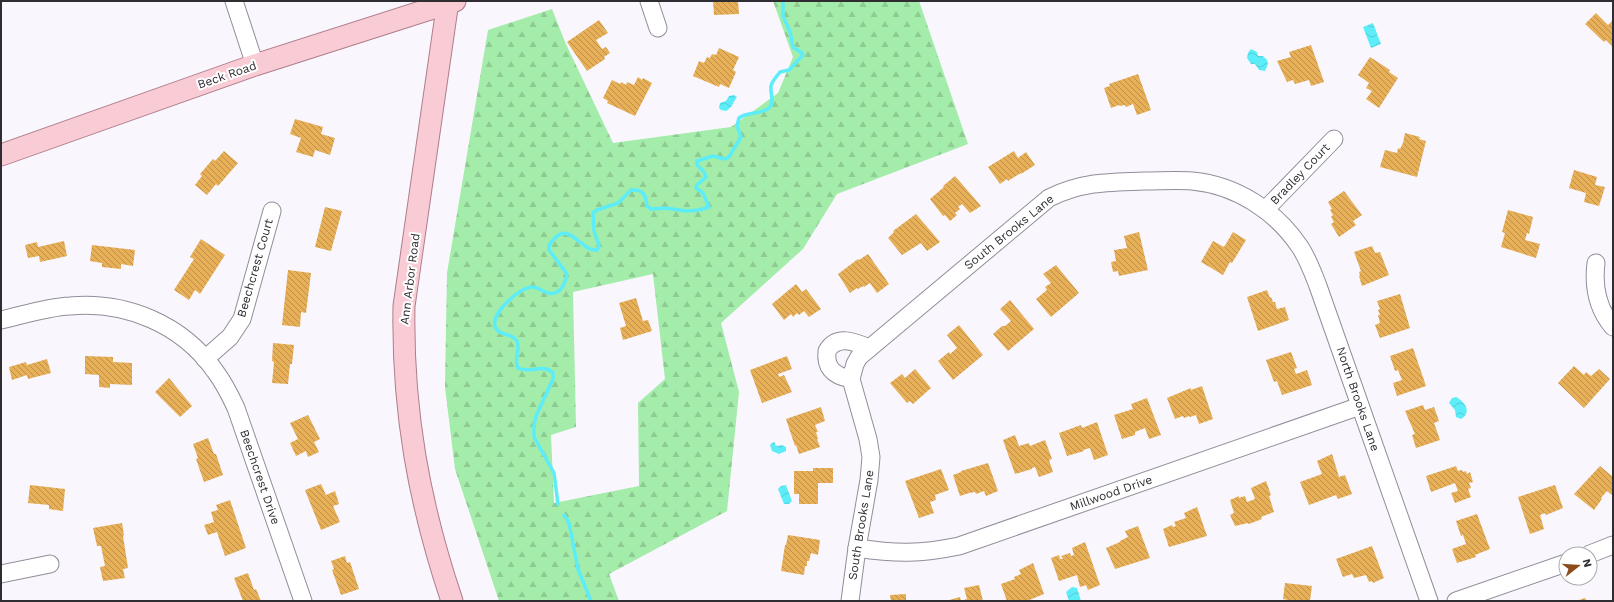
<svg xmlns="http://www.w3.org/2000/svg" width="1614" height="602" viewBox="0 0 1614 602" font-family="'Work Sans',sans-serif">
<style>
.forest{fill:url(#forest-firs);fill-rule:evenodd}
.water{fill:url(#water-waves)}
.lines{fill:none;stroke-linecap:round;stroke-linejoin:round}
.stream{stroke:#5dedf9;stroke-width:3.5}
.building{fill:url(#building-back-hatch)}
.minor-casing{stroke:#928d99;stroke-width:19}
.major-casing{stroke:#af7e8a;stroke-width:23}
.minor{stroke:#fff;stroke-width:17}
.major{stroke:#f8cbd5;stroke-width:21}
.labels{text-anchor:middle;stroke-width:4;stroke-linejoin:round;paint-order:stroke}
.street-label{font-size:12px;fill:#2f2d32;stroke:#fff}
</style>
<defs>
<pattern id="forest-firs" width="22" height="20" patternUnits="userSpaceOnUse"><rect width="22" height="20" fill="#a3eca9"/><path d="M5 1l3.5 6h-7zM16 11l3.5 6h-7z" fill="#8dcb92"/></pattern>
<pattern id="water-waves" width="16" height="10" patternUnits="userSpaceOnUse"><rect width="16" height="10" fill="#5dedf9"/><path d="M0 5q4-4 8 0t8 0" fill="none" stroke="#51ccd6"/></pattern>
<pattern id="building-back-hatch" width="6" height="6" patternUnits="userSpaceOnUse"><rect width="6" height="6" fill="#e7b058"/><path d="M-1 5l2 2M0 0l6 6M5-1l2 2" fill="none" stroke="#bc9049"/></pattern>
</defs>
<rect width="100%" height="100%" fill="#f9f6fe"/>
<path class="forest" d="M773 1H919L968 144 837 194 803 249 721 323 739 392 727 511 609 574 619 601H499L455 469 445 387 447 273 488 30 552 9 565 42 613 143 731 127 778 93 793 57ZM653 274 665 379 638 403 639 486 554 503 551 435 576 427 573 292Z"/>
<g class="water">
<path d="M1373 23 1381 44 1371 48 1363 27Z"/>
<path d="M1251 49 1257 52 1258 56H1263L1267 60 1268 64 1265 71 1259 70 1255 64H1251L1247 58 1248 53Z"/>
<path d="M734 95 737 97C733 102 733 107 726 111L721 110 719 108 720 103 726 101 729 96Z"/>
<path d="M1456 397C1464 401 1473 412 1461 419L1456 417 1455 410 1449 403 1452 398Z"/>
<path d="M775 442V445L777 446 782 445 786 447V451L779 454 772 451 770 445 772 443Z"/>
<path d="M786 485 792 501 789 504H784L778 489 781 486Z"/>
<path d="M1072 587 1077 588 1081 601H1069L1066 592Z"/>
</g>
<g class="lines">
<g class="stream">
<path d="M558 504 554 473 534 437V425L536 416 553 379V373C544 363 529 374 518 368 513 359 521 350 517 341 512 332 498 337 495 326 491 313 521 286 533 287 541 288 549 297 557 292 563 289 566 280 567 274L549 250C548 245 551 242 554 239 570 221 581 252 597 250L599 246 594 231 593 213 597 210 618 203 631 190C643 189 646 195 647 206L651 209 665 208 687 211 699 210 709 207 703 193 696 188 697 185 706 177 704 172 697 165V161L713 156 725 159 729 157 741 137 737 126 739 118C748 111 761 115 769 108 775 103 770 93 771 86 772 81 777 76 780 72L789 70 803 55 802 53 793 47 790 32 783 16V1"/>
<path d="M564 515 569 523 578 569 591 601"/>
</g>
</g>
<g class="building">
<path d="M713 1H738L739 14 714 15Z"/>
<path d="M1596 13 1608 25 1613 20V47L1606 40 1604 42 1585 24Z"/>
<path d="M599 20 608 33 596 40 602 49 606 47 610 53 604 57 605 59 587 71 567 42Z"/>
<path d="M1311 45 1324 82 1311 86 1309 80 1295 84 1293 80 1287 82 1277 61 1291 57 1289 52Z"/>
<path d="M719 48 739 57 733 70 736 72 729 88 720 84 719 87 693 76 699 61 704 63 707 57 710 58 712 54 716 55Z"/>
<path d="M1370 57 1390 70 1389 72 1398 78 1379 108 1366 99 1372 91 1366 88 1369 83 1358 75Z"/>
<path d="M1138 74 1151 110 1137 115 1133 104 1126 107 1125 105 1120 106 1119 105 1111 108 1104 88 1110 86 1109 84Z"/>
<path d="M638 77 642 80 643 78 652 83 635 116 607 103 608 101 603 98 612 80 620 84 621 82 626 85 627 82 634 85Z"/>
<path d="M295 119 323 127 321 134 335 138 330 155 315 150 313 157 296 152 301 138 290 134Z"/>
<path d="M1405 133 1420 137 1419 139 1426 141 1417 177 1380 167 1385 150 1397 153 1398 148 1400 149 1403 143Z"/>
<path d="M224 151 238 163 218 186 216 184 207 195 195 185 202 176 200 174 213 159 215 161Z"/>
<path d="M1014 151 1018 158 1026 152 1035 165 1021 174V173L1008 181 1007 179 1000 184 988 167Z"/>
<path d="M1574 170 1597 177 1595 185 1605 187 1599 206 1584 202 1586 193 1569 188Z"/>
<path d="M955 176 981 206 970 213 962 204 958 207 960 209 955 213 957 215 950 221 945 215 943 216 930 199 944 187 943 186Z"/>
<path d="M1344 191 1362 215 1353 221 1356 225 1339 237 1331 224 1334 222 1331 217 1333 215 1330 210 1332 209 1328 202Z"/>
<path d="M325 207 342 211 331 251 315 247Z"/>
<path d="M1508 210 1533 217 1529 234 1527 233 1525 240 1540 244 1536 258 1501 247 1505 233 1502 232Z"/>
<path d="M916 214 940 242 927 251 921 243 902 255 888 238 894 232 893 231Z"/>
<path d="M1139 232 1148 270 1119 276 1118 271 1113 272 1111 262 1116 261 1114 250 1127 248 1124 236Z"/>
<path d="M1233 232 1246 240 1232 263 1230 262 1223 275 1201 262 1213 241 1224 247Z"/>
<path d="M201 239 225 255 200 294 195 290 189 300 174 290 194 259 190 257Z"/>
<path d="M64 241 67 256 40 262 39 256 28 258 25 245 37 242 38 247Z"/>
<path d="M92 245 135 250 133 266 121 264V269L102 267V263L90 261Z"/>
<path d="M1372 246 1375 253 1380 252 1389 275 1362 286 1359 276 1360 275 1359 272 1361 271 1354 252Z"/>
<path d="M868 254 889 284 877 293 870 283 864 287 863 286 858 289 857 288 850 293 838 274 858 259 859 260Z"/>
<path d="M1056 265 1079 293 1051 317 1036 299 1047 290 1045 287 1051 283 1043 274Z"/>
<path d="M288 270 311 273 306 313 301 312 300 327 282 325Z"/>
<path d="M796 284 802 292 806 289 821 309 809 317 804 311 799 315 797 313 793 317 791 314 784 320 772 304Z"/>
<path d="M1267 290 1270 298 1271 297 1273 302H1275L1277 309 1285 307 1289 320 1258 331 1247 297Z"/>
<path d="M1400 294 1410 328 1380 338 1375 325 1380 323 1378 315H1380L1378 310 1380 309 1377 301Z"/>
<path d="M636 298 643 321 648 320 652 331 623 340 620 328 626 326 619 303Z"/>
<path d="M1010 300 1034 329 1008 351 993 334 1002 326H1005L1011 321 1000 309Z"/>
<path d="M959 325 983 355 953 380 938 361 949 352 950 354 957 348 947 335Z"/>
<path d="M273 343 294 345 292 364H290L288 384 272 383 274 362 272 361Z"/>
<path d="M1413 348 1426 386 1397 396 1393 383 1402 380 1398 370 1395 371 1390 356Z"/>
<path d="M1291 352 1297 368 1294 369 1296 374 1307 370 1312 385 1282 395 1277 381 1274 382 1266 360Z"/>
<path d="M85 356 113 357V362L132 363V385L110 384V388L99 387V375L85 374Z"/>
<path d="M787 356 792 369 778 374 779 377 784 375 792 392 762 403 750 370Z"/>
<path d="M47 359 51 373 28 379 27 375 12 380 9 367 26 362 27 365Z"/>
<path d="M1574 366 1584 375 1586 372 1591 376 1599 369 1610 379 1584 408 1558 383Z"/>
<path d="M915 369 931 388 913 404 910 401 907 403 890 383 902 374 905 378Z"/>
<path d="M169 378 192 406 180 417 155 392Z"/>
<path d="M1202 386 1213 419 1199 424 1196 415 1190 417 1189 416 1184 418 1183 416 1175 419 1167 398 1191 388V390Z"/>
<path d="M1147 398 1161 435 1149 439 1145 428 1135 432V435L1122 439 1114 415 1133 409 1131 404Z"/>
<path d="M1423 405 1425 410 1434 407 1439 421 1434 423 1440 440 1416 448 1412 435 1415 434 1405 411Z"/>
<path d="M821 407 825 421 815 425 818 432H816L818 439H817L820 447 799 454 796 445 795 446 786 419Z"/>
<path d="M308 415 320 439 314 442 319 452 308 457 306 451 296 456 290 443 298 439 290 423Z"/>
<path d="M1097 422 1108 455 1094 460 1090 448 1083 450 1084 451 1067 456 1059 433 1081 425 1082 428Z"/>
<path d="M1015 435 1019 446 1029 443 1030 446 1045 440 1052 459 1049 460 1053 472 1039 477 1035 467 1032 468V469L1015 474 1003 440Z"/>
<path d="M208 438 214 454H216L223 475 204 482 196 459 198 458 193 444Z"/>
<path d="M1332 454 1339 477 1345 475 1352 494 1338 499 1336 495 1309 505 1300 482 1322 474 1317 461Z"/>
<path d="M988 463 998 491 986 496 984 491 976 494 975 492 969 493 960 496 953 475 961 472V471Z"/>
<path d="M1456 466 1458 471 1462 470 1463 472 1466 471 1467 474 1470 472 1473 482 1469 483 1471 488 1468 489 1471 497 1455 503 1451 493 1458 491 1455 483 1431 492 1426 476Z"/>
<path d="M1600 466 1613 477V496L1607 491 1601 498 1602 499 1594 510 1574 494Z"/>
<path d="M813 468H833V483H818V504H799V494H794V471H813Z"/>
<path d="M941 469 949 490 935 495 936 500 930 502 934 513 919 518 905 481Z"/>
<path d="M1266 481 1271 495 1269 496 1274 512 1261 517 1262 519 1249 524 1248 523 1235 526 1230 515 1234 513 1230 500 1239 496V498L1245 496 1247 502 1255 499 1251 488Z"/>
<path d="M321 484 326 495 335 491 339 504 333 506 340 522 321 530 305 490Z"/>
<path d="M30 485 65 489 63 511 49 509V505L28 503Z"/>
<path d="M1555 485 1563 508 1546 515 1545 513 1540 515 1544 529 1530 534 1518 497Z"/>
<path d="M230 500 246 548 225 556 217 532 208 535 204 525 214 522 211 512 218 510 216 505Z"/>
<path d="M1197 507 1207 536 1169 547 1163 529 1172 525 1173 527 1176 526 1174 522 1186 518 1184 513Z"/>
<path d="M1477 514 1490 549 1475 555 1476 557 1457 563 1452 549 1466 544 1463 535 1461 536 1456 521Z"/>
<path d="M122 523 124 535 123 536 128 568 123 569 125 578 103 581 100 567 105 566 101 546H97L93 528Z"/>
<path d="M1138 526 1150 558 1115 569 1106 548 1120 542V541L1128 537 1125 531Z"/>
<path d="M788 535 820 540 818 555 811 553 809 561H807V566H805L804 575 781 571 785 545H786Z"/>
<path d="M1085 542 1100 585 1088 590 1086 585 1080 587 1077 575 1059 581 1051 558 1059 555 1060 559H1063L1061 556 1070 553 1071 556 1074 555 1072 548Z"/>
<path d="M1372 546 1384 578 1373 583 1372 581 1369 582 1366 575 1354 578 1352 574 1343 577 1336 559Z"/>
<path d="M345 556 347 563 350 562 359 589 341 595 332 570 334 569 331 561Z"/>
<path d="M1033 563 1044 594 1027 601H1007L1001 584 1015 579 1014 577 1021 574 1019 570Z"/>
<path d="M248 573 254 590 256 589 261 601H243L234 578Z"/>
<path d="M1285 583 1312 586 1310 601H1288V600L1283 599Z"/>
<path d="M979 585 983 601H961L967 599 964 588Z"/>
<path d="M906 594V601H891L890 595Z"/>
<path d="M960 597 961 601H950L949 600Z"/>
<path d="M1585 598 1587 601H1576Z"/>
</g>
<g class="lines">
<g class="minor-casing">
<g id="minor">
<path d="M234 1 255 65"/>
<path d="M649 1 658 28"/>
<path d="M1265 210 1334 139"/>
<path d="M1596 263C1593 287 1597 308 1613 327"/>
<path d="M1 320C23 315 47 307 70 306 126 301 182 324 215 371 224 383 230 395 236 408L303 601"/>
<path d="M205 359 230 337 242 319 272 211"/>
<path d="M851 379C835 376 825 369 827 351 837 334 855 342 869 348"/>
<path d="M857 548C897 554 920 554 959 546L1360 406"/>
<path d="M1590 554 1613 545"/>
<path d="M1 574 50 564"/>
<path d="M850 601 857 548 869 480 871 457 868 439 851 379 855 364 859 357 1049 198C1081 182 1108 182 1144 181 1160 181 1176 180 1192 181 1236 185 1276 211 1300 247 1308 259 1313 273 1318 286L1429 601"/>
<path d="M1456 601 1566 563"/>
</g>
</g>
<g class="major-casing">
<g id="major">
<path d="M448 1 404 306C402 410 419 503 452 601"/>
<path d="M1 155 255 65 455 1"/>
</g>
</g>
<use href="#minor" class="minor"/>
<use href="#major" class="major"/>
</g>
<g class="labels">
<g class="street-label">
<text transform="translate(227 75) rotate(-19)" y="4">Beck Road</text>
<text transform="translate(1300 174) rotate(-46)" y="4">Bradley Court</text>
<text transform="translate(1009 232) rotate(-39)" y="4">South Brooks Lane</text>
<text transform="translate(255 268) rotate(-74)" y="4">Beechcrest Court</text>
<text transform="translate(410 279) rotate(-83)" y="4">Ann Arbor Road</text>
<text transform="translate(1358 399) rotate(71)" y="4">North Brooks Lane</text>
<text transform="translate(260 477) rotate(71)" y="4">Beechcrest Drive</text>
<text transform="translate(1111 493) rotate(-19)" y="4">Millwood Drive</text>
<text transform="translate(861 525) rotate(-81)" y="4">South Brooks Lane</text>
</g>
</g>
<rect width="1614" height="602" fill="none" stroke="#2f2d32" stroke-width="4"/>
<g transform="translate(1578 566) rotate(73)"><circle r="19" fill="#ffffff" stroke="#acabad"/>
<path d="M0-3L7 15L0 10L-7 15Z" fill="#8e4b1c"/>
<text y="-6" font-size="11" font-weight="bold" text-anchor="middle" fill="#2f2d32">N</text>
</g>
</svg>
